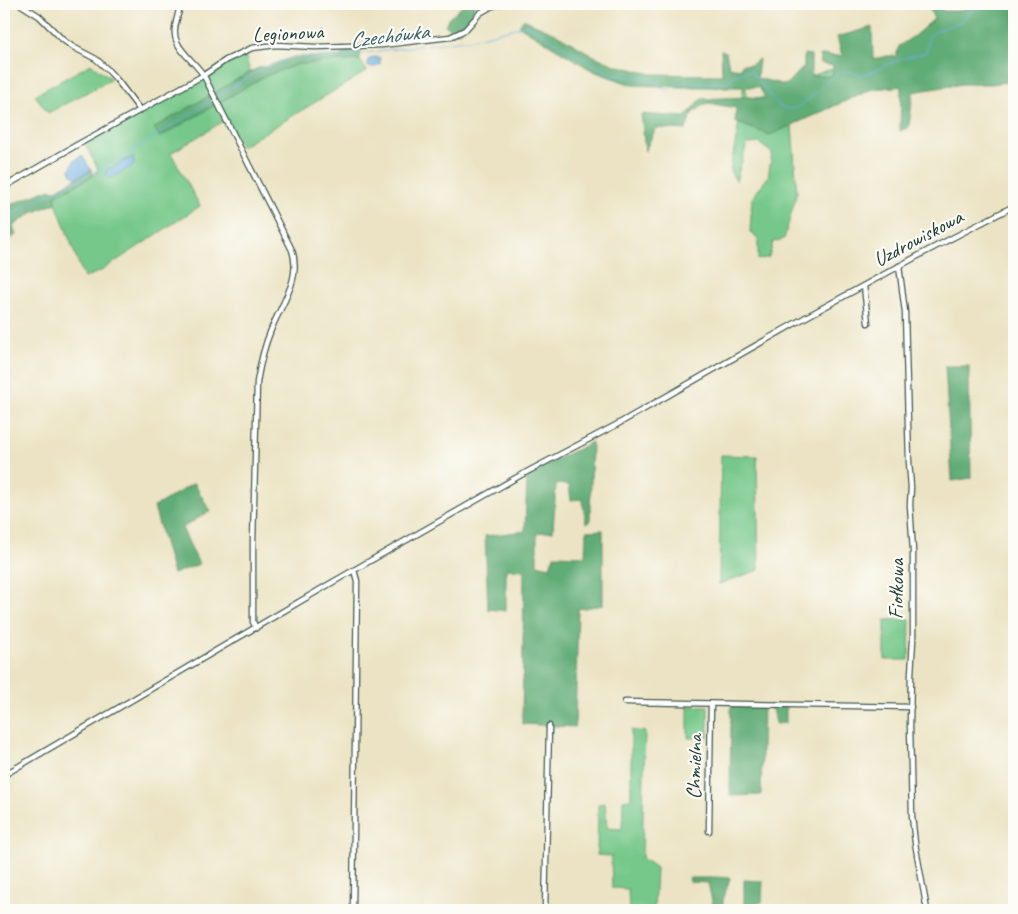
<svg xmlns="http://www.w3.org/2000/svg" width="1018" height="914" viewBox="0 0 1018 914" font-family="Caveat,sans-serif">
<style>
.green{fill:#76c88a;stroke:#4a825f}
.forest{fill:#60ac76;stroke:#407455}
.water{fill:#6dafe2;stroke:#46768b}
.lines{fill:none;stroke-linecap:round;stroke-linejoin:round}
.stream{stroke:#6dafe2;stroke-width:1}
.minor-casing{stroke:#3e5649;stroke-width:7}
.minor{stroke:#fff;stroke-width:4.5}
.labels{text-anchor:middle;stroke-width:4.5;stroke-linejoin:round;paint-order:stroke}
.street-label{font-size:21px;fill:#1f3d34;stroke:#fdfcf7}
.water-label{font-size:22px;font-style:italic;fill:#365f68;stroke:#fdfcf7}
</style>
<rect width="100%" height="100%" fill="#fdfcf7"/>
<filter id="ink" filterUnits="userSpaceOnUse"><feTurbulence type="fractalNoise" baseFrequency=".02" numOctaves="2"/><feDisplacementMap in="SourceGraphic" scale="10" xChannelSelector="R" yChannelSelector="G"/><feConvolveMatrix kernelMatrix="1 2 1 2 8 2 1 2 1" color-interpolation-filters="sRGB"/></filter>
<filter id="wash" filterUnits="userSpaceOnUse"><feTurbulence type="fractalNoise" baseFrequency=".0096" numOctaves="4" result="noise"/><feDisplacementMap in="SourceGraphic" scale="20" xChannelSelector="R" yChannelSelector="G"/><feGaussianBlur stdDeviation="1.12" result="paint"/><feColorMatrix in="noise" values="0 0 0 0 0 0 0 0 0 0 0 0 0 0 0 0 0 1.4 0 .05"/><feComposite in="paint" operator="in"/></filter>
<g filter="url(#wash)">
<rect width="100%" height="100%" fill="#ebe3c3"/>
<g class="green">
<path d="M245 53 250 72 155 128 160 137 265 76 299 64 360 60 367 71 241 147 227 119 171 153 200 206 101 271 84 278 56 203 55 196 93 176 98 169 83 141C122 122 161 101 199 80 215 71 228 60 245 53Z"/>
<path d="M888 56 901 86 872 89 792 125 797 193 784 239 773 242 769 257 758 260V238L750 232 752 198 768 177 772 153 759 143 747 144 736 181 730 171 738 128 744 82 748 97 790 99 787 85 825 71Z"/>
<path d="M91 64 112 79 48 113 35 95Z"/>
<path d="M721 455 757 456 759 570 719 584Z"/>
<path d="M910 619 909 660H885V620Z"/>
<path d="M688 706H708V737L688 738Z"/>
<path d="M631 730 645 732 642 858 656 868 654 910H629L628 889 612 888 611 856 597 855 598 804 605 803 607 828 622 829 623 800 631 799Z"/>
</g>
<g class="forest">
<path d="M465 4H475C473 8 474 12 473 17 470 25 463 29 457 33L445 25 449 18Z"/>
<path d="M927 4H939L943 11H963L961 4H1014V81L992 84H962L913 92 909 127 900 131 901 86 872 89 770 135 735 122 736 108 707 103 692 113 686 130 656 128 645 151 641 114 685 117 701 99 747 97 766 100 759 87H682L632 85 593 71 519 26 523 19 553 32 594 56 615 65 652 74 722 75 721 50 726 52 729 67 740 69 742 64 751 65 759 59 757 78 785 85 804 67V54L811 55V76H832L833 66 820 63V55L842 56 837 37 872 27 873 59 888 56H896L899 46 914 36 934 19Z"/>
<path d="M361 47 360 60 299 64 265 76 160 137 154 128 250 72 261 67H265L293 57 342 56V48Z"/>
<path d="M91 170 93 176 55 196 56 203 30 214 13 226 16 235 4 244V207L50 189 54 191Z"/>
<path d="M945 366H969L971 478 952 481Z"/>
<path d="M592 442 590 522 586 523 582 499 571 500 569 485 556 484 553 531 537 533V564L550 567 554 555 585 556 586 531 603 530V605L578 609 575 727 522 724 524 570 506 569V611L488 609 485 536 525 531 527 474Z"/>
<path d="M194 483 210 511 182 528 199 564 173 574 154 507Z"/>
<path d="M731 706H763L761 795 730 796Z"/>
<path d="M769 706H786V723L776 724 774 713Z"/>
<path d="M714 877 730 878 723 900V910H714L708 883 690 882 689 878H709Z"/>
<path d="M744 880 763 881 762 902 753 904V908L744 904Z"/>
</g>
<g class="water">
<path d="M374 57 380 58V64L375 67H368V60Z"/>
<path d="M82 155 91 170 76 178 71 174 70 169 74 161Z"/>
<path d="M133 157 134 165C132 167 129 168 127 169 120 172 117 177 109 178L106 175V171C109 168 114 168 117 165 123 162 126 159 133 157Z"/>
</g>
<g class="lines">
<g class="stream">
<path d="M217 97 265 67 293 57 342 56 473 39 527 25 614 76 618 75 630 78 645 77 651 80 665 90 686 82 726 83 735 75C742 75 745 71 751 71 758 79 777 106 783 108 800 115 823 83 836 75 849 66 854 76 865 74 872 73 888 64 896 61 906 57 916 55 926 52L929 37 934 32 960 22 979 4"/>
<path d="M4 218 113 162 214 99"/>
</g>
</g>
</g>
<g filter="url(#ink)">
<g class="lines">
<g class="minor-casing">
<g id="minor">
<path d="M20 4 39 16 63 40 73 47 96 59 106 68 117 80 140 110"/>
<path d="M180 4C179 16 171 30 177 42 183 56 198 64 205 78 234 135 263 192 292 250 302 279 281 304 271 330 264 347 260 364 257 382L253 542V622L256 628"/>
<path d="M4 187 75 146 204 75 226 60 252 48 276 45 315 47 382 45 450 37 465 30 480 13 492 6 500 4"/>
<path d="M899 266 905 312 909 462 911 487 910 505 913 551V640L911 674 910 725 912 816 915 843 927 910"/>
<path d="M864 286 868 323"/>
<path d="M625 702 911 707"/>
<path d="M4 775 333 582 468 505 521 475 616 425 806 317 927 251 1014 206"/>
<path d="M709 831 711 704"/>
<path d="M353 910 357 581 354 570"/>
<path d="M545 910 549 726"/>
</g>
</g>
<use href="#minor" class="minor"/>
</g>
</g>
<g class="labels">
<g class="street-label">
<text transform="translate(288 33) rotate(-3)" y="7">Legionowa</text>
<text transform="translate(918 238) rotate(-28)" y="7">Uzdrowiskowa</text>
<text transform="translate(896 589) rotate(-90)" y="7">Fiołkowa</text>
<text transform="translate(694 767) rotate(-89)" y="7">Chmielna</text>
</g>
<g class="water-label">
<text transform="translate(389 35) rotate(-7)" y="8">Czechówka</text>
</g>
</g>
<rect width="1018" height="914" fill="none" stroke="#fdfcf7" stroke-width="20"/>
</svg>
